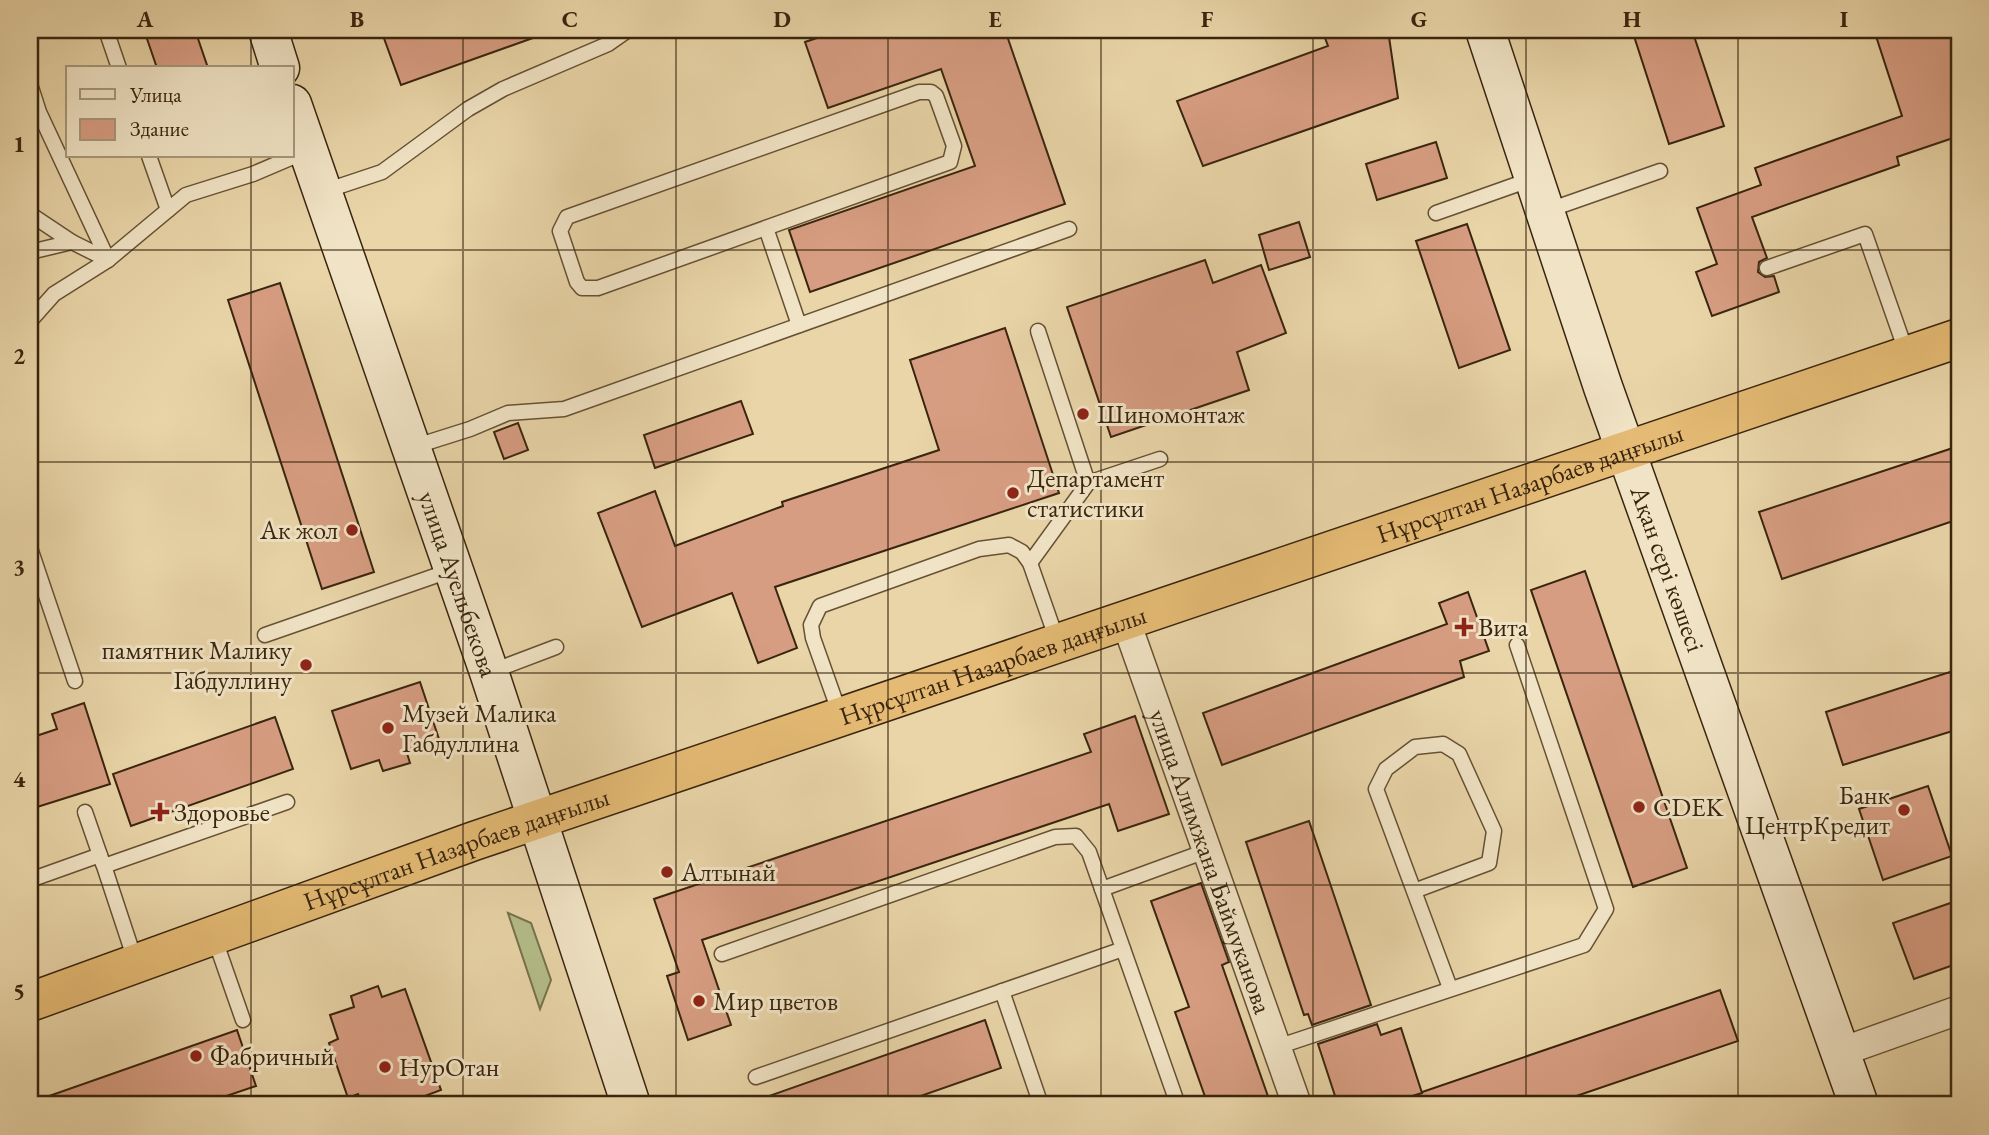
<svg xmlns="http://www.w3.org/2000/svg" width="1989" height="1135" viewBox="0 0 1989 1135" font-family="'EB Garamond',serif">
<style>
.green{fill:#b4be89;stroke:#76724c;stroke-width:2}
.building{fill:#d79d82;stroke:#39250e;stroke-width:2}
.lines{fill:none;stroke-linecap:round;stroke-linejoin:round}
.lane-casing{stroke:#655134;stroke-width:17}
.street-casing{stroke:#655134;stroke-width:31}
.secondary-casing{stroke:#39250e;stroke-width:41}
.highway-casing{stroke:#39250e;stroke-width:41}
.lane{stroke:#f1e4c6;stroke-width:14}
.street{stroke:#f1e4c6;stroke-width:28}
.secondary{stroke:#f1e4c6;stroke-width:38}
.highway{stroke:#e4ba74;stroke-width:38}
.grid{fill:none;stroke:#39250e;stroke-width:2;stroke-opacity:0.55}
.poi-dot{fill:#8f2418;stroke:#f1e4c6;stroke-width:2.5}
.labels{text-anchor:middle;stroke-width:6;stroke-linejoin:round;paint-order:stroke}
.poi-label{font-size:26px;fill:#39250e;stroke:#f1e4c6;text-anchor:start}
.street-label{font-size:26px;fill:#39250e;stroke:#f1e4c6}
.neatline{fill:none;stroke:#39250e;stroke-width:2.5}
.grid-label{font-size:23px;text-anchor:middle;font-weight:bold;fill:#39250e}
</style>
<rect width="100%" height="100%" fill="#e9d5a8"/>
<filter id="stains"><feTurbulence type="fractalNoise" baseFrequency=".00286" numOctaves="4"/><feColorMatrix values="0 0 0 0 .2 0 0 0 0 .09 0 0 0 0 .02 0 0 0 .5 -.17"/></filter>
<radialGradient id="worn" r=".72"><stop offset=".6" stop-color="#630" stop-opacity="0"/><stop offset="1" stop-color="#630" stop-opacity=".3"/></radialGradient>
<path class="green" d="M508 913 531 923 551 980 540 1009Z"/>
<g class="building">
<path d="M144 30H195L208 68H157Z"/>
<path d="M381 30H547V33L401 85Z"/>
<path d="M841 30H1005L1065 204 810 292 789 230 975 166 941 69 828 108 805 42Z"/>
<path d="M1322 30H1388L1398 98 1203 166 1177 101 1328 46Z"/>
<path d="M1632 30H1692L1724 126 1669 144Z"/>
<path d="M1874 30H1959V136L1897 157 1899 165 1752 217 1767 258 1759 262 1758 272 1765 277 1774 276 1779 292 1712 316 1696 272 1717 264 1697 208 1761 185 1755 168 1902 116Z"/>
<path d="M1436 142 1447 178 1377 200 1366 164Z"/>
<path d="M1299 222 1310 257 1269 270 1259 235Z"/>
<path d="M1467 224 1510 350 1459 368 1416 241Z"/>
<path d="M1205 260 1213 283 1261 265 1286 333 1237 352 1249 390 1111 437 1067 307Z"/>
<path d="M280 283 374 572 322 589 228 300Z"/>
<path d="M1005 328 1059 493 775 587 797 648 758 663 732 593 642 627 598 513 655 491 675 546 783 506 782 502 939 450 910 360Z"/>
<path d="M741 401 753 434 655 468 644 435Z"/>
<path d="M518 423 528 450 504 459 494 432Z"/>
<path d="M1959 446V519L1782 579 1759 512Z"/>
<path d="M1585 571 1687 868 1633 887 1531 590Z"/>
<path d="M1468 592 1489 651 1460 661 1464 677 1222 765 1203 713 1447 624 1439 603Z"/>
<path d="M1959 669V729L1843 765 1826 712Z"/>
<path d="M420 682 439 739 406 750 410 763 383 771 379 760 351 769 332 711Z"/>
<path d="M84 703 110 784 34 808 30 795V738L57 729 52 714Z"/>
<path d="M1135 716 1169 814 1118 831 1109 804 702 940 731 1025 688 1040 667 976 679 972 654 899 1091 752 1084 734Z"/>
<path d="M275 717 293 769 131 826 113 774Z"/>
<path d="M1928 786 1952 856 1883 880 1859 809Z"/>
<path d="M1309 821 1371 1005 1312 1025 1308 1014 1304 1015 1246 842Z"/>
<path d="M1201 883 1229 962 1222 965 1271 1105H1208L1175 1012 1189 1007 1151 901Z"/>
<path d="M1959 900V963L1914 979 1893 923Z"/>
<path d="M378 986 382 997 405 989 441 1090 414 1100 416 1105H362L358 1094 348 1098 329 1043 338 1039 330 1015 354 1007 351 996Z"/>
<path d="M1720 990 1738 1041 1550 1105H1397L1396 1101Z"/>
<path d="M985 1020 1001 1068 895 1105H752V1102Z"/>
<path d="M1377 1024 1381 1035 1401 1028 1422 1093 1383 1105H1338L1318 1044Z"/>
<path d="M237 1030 256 1086 200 1105H32V1102Z"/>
</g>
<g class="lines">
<g class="lane-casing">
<g id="lane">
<path d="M106 30 119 68"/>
<path d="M30 84 39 112 108 260 72 242 30 252"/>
<path d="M919 92H931L936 96 954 146 950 162 598 288H582L577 282 560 231 567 217Z"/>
<path d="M149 156 168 210"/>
<path d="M325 191 382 172 468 109 503 89 608 44 628 30"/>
<path d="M1546 211 1660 171"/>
<path d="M1436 213 1532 179"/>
<path d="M30 214 72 242"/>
<path d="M766 228 799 325"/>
<path d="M1767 268 1865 234 1907 354"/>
<path d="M30 321 54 294 108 260 186 195 253 174 307 151"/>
<path d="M1038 331 1088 483"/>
<path d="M413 447 470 429 508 413 564 409 1069 229"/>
<path d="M30 548 75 681"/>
<path d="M1030 563 1088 483 1160 459"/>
<path d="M265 635 452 570"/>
<path d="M490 672 556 647"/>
<path d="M841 717 813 638 811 625 820 606 979 549 1009 545 1022 552 1030 563 1058 643"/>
<path d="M85 812 103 864"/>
<path d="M30 880 100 855"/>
<path d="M1102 889 1178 1105"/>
<path d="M1414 891 1489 863 1494 831 1459 754 1443 744 1415 747 1386 769 1376 789 1450 988"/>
<path d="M214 937 243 1020"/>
<path d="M722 954 1055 837 1076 836 1089 852 1102 889 1206 851"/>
<path d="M136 963 104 866 287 802"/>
<path d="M1002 991 1041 1105"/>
<path d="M1277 1047 1584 945 1606 909 1517 645"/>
<path d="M756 1077 1123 949"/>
</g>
</g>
<g class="street-casing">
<g id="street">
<path id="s1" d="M1125 619 1297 1105"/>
<path d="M1841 1052 1959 1010"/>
</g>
</g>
<g class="secondary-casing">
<g id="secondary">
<path d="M268 30 280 68"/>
<path id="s2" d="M1485 30 1603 387 1859 1105"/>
<path id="s3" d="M292 104 489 672 631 1105"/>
</g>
</g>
<g class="highway-casing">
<g id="highway">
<path id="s4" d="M30 1002 474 841 1959 338"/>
</g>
</g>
<use href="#lane" class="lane"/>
<use href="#street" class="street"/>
<use href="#secondary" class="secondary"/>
<use href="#highway" class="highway"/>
</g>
<path class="grid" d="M251 30V68M463 30V1105M676 30V1105M888 30V1105M1101 30V1105M1313 30V1105M1526 30V1105M1738 30V1105M251 156V1105M30 250H1959M30 462H1959M30 673H1959M30 885H1959"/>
<g class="poi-dot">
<circle cx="1083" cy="414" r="7"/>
<circle cx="1013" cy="493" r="7"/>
<circle cx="352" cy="530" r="7"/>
<path d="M1460.5 616.5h7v7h7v7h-7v7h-7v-7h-7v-7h7z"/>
<circle cx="306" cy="665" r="7"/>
<circle cx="388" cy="728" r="7"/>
<circle cx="1639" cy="807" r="7"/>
<circle cx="1904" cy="810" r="7"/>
<path d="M156.5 801.5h7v7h7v7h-7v7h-7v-7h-7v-7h7z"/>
<circle cx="667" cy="872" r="7"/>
<circle cx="699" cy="1001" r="7"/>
<circle cx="196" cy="1056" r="7"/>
<circle cx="385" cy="1067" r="7"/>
</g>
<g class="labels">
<g class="poi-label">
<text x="1097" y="423">Шиномонтаж</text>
<text x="1027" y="487">Департамент<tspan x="1027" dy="30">статистики</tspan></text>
<text x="338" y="539" text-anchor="end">Ак жол</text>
<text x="1478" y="636">Вита</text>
<text x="292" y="659" text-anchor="end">памятник Малику<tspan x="292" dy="30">Габдуллину</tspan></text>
<text x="402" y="722">Музей Малика<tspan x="402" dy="30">Габдуллина</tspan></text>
<text x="1890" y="804" text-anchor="end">Банк<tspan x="1890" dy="30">ЦентрКредит</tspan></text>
<text x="1653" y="816">CDEK</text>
<text x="174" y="821">Здоровье</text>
<text x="681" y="881">Алтынай</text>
<text x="713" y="1010">Мир цветов</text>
<text x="210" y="1065">Фабричный</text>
<text x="399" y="1076">НурОтан</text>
</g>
<g class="street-label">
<text dy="9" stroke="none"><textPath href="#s4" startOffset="1587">Нұрсұлтан Назарбаев даңғылы</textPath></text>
<text dy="9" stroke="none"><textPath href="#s2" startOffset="569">Ақан сері көшесі</textPath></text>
<text dy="9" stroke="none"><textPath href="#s3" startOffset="508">улица Ауельбекова</textPath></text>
<text dy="9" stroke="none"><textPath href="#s4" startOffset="1020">Нұрсұлтан Назарбаев даңғылы</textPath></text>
<text dy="9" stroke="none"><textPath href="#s4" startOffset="453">Нұрсұлтан Назарбаев даңғылы</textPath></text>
<text dy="9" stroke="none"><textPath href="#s1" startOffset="257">улица Алимжана Баймуканова</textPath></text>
</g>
</g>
<rect width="1989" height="1135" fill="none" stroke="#e9d5a8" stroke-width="77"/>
<rect x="66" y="66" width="228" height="91" fill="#f1e4c6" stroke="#a7987c" stroke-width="2"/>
<rect x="80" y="89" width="35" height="10" fill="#f1e4c6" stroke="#a7987c" stroke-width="2"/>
<text x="130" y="102" font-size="21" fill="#39250e">Улица</text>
<rect x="80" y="119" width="35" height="21" fill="#d79d82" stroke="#a7987c" stroke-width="2"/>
<text x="130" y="136" font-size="21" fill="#39250e">Здание</text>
<rect x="38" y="38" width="1913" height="1058" class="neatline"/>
<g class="grid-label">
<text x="145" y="27">A</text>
<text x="357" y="27">B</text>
<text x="570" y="27">C</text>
<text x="782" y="27">D</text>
<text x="995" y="27">E</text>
<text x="1207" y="27">F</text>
<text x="1419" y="27">G</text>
<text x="1632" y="27">H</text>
<text x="1844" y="27">I</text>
<text x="19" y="152">1</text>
<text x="19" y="364">2</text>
<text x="19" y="575">3</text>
<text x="19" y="787">4</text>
<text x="19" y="999">5</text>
</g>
<rect width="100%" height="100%" filter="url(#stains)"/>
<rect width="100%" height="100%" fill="url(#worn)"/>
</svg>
